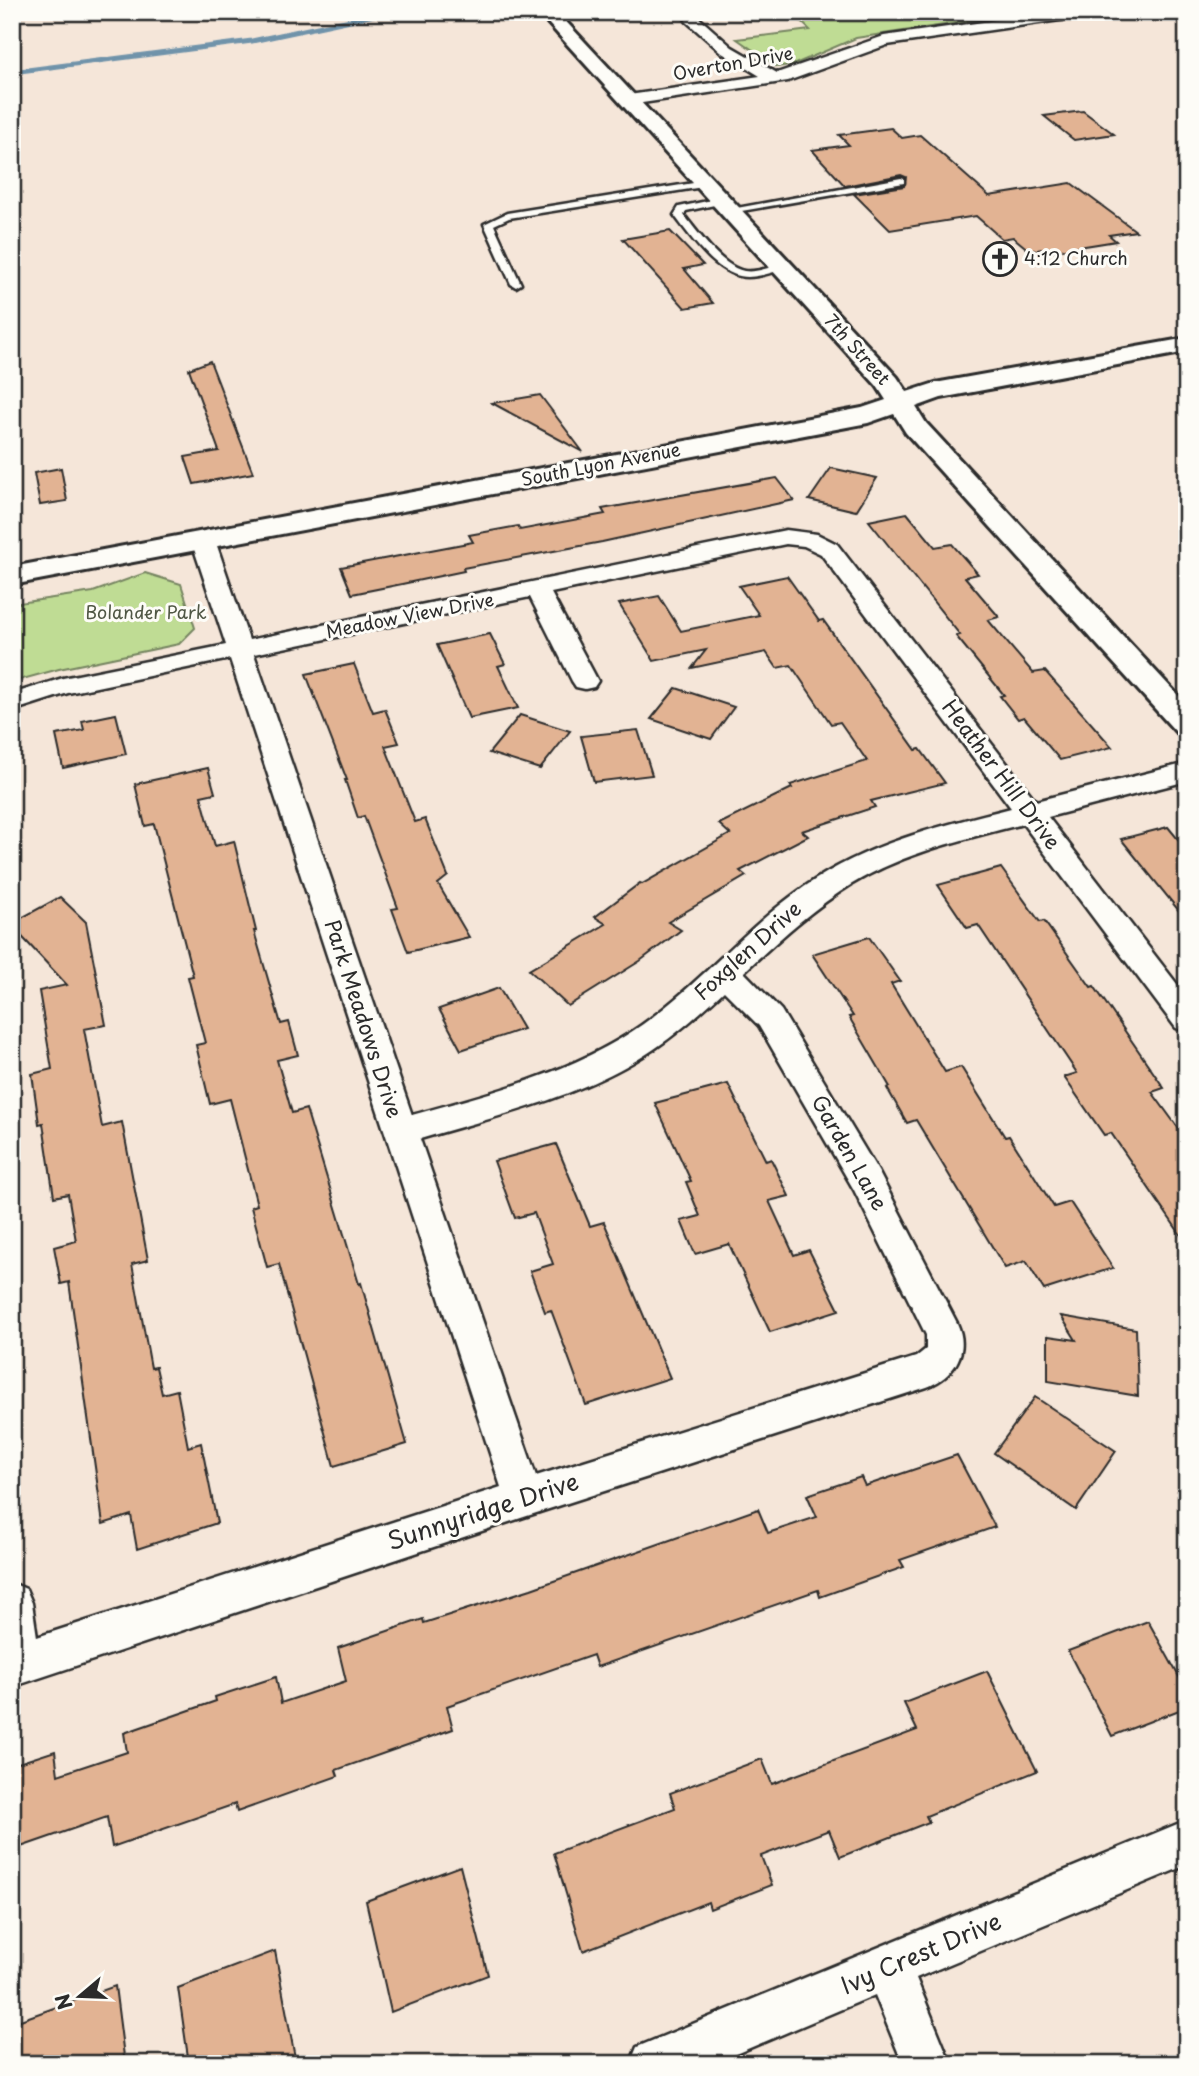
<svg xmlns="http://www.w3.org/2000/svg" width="1199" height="2076" viewBox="0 0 1199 2076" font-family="'Playpen Sans',sans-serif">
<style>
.green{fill:#bfdc94;stroke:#758460;stroke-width:2}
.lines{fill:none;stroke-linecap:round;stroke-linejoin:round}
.stream{stroke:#6f93aa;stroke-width:5}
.building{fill:#e2b393;stroke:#2b2b2b;stroke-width:2}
.lane-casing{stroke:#2b2b2b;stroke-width:5}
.street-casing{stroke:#2b2b2b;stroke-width:5}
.secondary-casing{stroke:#2b2b2b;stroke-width:6}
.lane{fill:#fdfcf7;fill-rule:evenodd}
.street{fill:#fdfcf7;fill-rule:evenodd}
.secondary{fill:#fdfcf7;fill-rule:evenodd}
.labels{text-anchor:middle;stroke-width:6;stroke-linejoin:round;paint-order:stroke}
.far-street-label{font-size:18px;fill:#2b2b2b;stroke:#fdfcf7}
.far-poi-label{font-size:18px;fill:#2b2b2b;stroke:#fdfcf7;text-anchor:start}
.far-park-label{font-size:18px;fill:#505745;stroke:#fdfcf7}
.street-label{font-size:21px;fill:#2b2b2b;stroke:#fdfcf7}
.near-street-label{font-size:24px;fill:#2b2b2b;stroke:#fdfcf7}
</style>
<rect width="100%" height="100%" fill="#f5e6d9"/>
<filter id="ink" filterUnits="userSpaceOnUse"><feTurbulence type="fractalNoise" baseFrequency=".0143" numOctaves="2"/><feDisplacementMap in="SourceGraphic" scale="14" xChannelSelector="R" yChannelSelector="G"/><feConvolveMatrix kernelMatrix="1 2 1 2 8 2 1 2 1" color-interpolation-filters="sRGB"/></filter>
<g filter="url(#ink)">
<g class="green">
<path d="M791 12H1032L856 38 795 64 777 67 737 39 810 30Z"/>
<path d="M145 573 181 584 195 628 179 644 59 669 12 682V604L93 592Z"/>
</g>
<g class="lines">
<path class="stream" d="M12 72 252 41 388 12"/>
</g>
<g class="building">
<path d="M1083 111 1114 134 1074 140 1044 116Z"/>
<path d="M891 128 902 138 920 135 989 196 1071 183 1136 231 1109 235 1116 241 1054 251 1049 248 1030 251 1013 237 1002 239 976 216 890 230 854 194 904 186 906 177 901 175 845 186 812 150 849 145 839 135Z"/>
<path d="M670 231 703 265 684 269 713 303 685 308 623 239Z"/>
<path d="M210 361 253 473 194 484 185 457 219 451 189 369Z"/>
<path d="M540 395 583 452 492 403Z"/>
<path d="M61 468 67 501 40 505 34 473Z"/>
<path d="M831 468 877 478 856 511 809 500Z"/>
<path d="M777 478 794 500 602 542 463 568 464 571 402 584 352 594 341 567 473 542 469 535 518 526 520 530 605 514 602 509Z"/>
<path d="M907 513 935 547 952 544 978 574 965 577 999 617 988 620 1033 673 1045 671 1112 747 1060 760 1024 717 1018 719 1000 696 1004 695 956 636 960 635 869 521Z"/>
<path d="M787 576 819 621 823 620 916 750 920 749 945 783 871 801 875 807 802 831 808 836 740 871 746 876 668 922 681 930 640 961 568 1006 529 970 606 924 595 917 640 883 642 884 730 834 719 824 792 788 790 785 867 761 840 722 831 724 791 665 777 668 766 652 692 668 706 650 654 661 619 604 659 596 681 631 759 615 739 586Z"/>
<path d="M490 634 505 664 498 666 518 708 469 718 437 645Z"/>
<path d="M354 664 373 712 385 709 399 743 385 746 415 822 425 819 448 876 438 884 469 937 408 952 392 909 398 908 364 816 358 818 345 780H347L306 674Z"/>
<path d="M676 688 734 707 711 739 651 719Z"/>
<path d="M116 714 126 754 63 768 56 735 84 730 82 721Z"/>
<path d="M520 715 570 731 540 769 489 753Z"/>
<path d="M638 730 652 775 594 782 581 736Z"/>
<path d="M208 768 215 793 201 796 215 846 234 841 256 931H254L281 1024 289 1022 298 1055 277 1060 292 1113 306 1109 359 1284 361 1283 407 1444 334 1466 279 1264 267 1267 251 1207 257 1205 230 1099 210 1104 196 1045 205 1043 188 977 193 976 154 824 145 826 135 784Z"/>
<path d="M1168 827 1187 850V921L1121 839Z"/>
<path d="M1001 868 1040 922 1044 921 1091 987 1094 986 1164 1088 1152 1092 1187 1140V1244L1111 1133 1104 1135 1064 1077 1077 1073 978 925 967 928 938 885Z"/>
<path d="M60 897 86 922 106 1025 84 1029 102 1127 122 1122 148 1260 132 1264 151 1368 156 1367 162 1394 177 1390 188 1447 201 1443 217 1523 137 1549 131 1515 103 1524 69 1282 61 1284 54 1247 76 1241 68 1194 54 1197 43 1123 39 1124 32 1074 52 1069 39 991 67 985 12 926V923Z"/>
<path d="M869 937 900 981 891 984 945 1072 961 1067 1005 1137 1009 1136 1054 1207 1070 1202 1113 1268 1044 1290 1026 1261 1005 1268 916 1120 907 1123 887 1088 890 1087 849 1017 853 1016 812 954Z"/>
<path d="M499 988 523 1029 461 1050 439 1009Z"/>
<path d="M728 1084 766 1161 771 1159 789 1196 769 1201 794 1255 809 1250 839 1310 770 1332 729 1244 695 1254 681 1221 700 1216 686 1182 691 1181 655 1103Z"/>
<path d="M556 1144 590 1226 604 1222 670 1378 586 1405 551 1310 545 1312 530 1271 553 1264 534 1213 515 1218 494 1161Z"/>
<path d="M1061 1316 1136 1329 1138 1396 1048 1381V1336L1076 1340Z"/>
<path d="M1035 1397 1116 1451 1076 1510 994 1453Z"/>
<path d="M957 1455 995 1527 900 1560 904 1567 820 1597 818 1590 597 1667 593 1655 447 1706 453 1729 336 1770 338 1776 237 1812 235 1804 112 1847 107 1817 12 1850V1765L55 1751 58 1775 127 1752 124 1733 216 1701 215 1697 276 1677 281 1703 346 1681 338 1648 423 1619 424 1623 531 1589 758 1509 768 1533 817 1517 807 1495 861 1477 865 1486Z"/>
<path d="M1148 1621 1187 1691V1707L1112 1736 1068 1651Z"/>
<path d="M987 1671 1037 1771 926 1816 929 1822 840 1857 829 1830 761 1856 772 1885 710 1909 708 1902 583 1951 554 1853 675 1808 670 1793 762 1759 772 1784 917 1730 904 1703Z"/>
<path d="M460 1866 488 1975 391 2012 366 1901Z"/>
<path d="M275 1951 295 2058 280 2064H189L178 1988Z"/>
<path d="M115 1986 125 2064H12V2023Z"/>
</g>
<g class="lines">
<g class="lane-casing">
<g id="lane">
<path d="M901 178 904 179V183L730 213 726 210Z"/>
<path d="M706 181 709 182V186L509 218 494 225 521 284 516 287 511 284 484 224 507 213Z"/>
<path d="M721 198 724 199V203L686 211 684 215C697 231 722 267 744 271 756 273 770 267 782 264L787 267 785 269C773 272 760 277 748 277 717 277 691 237 674 215L679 207Z"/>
</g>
</g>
<g class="street-casing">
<g id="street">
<path d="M1055 12H1095L1088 16 887 45 788 81 629 105 621 100 629 95 760 76 722 53 687 22 685 19 687 16H697L732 47 777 73 884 36Z"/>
<path d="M786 530 817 534 837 544 1036 801 1187 763V781L1048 817 1187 997V1032L1176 1028 1023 824C965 839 903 853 852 884 812 909 778 940 744 972L781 1010 878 1171 957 1323C970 1351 955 1376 927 1387L524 1517 12 1687V1583L26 1589 32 1603 37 1637 501 1487 230 659 68 693 12 711V694L63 678 226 645 191 540 195 535H211L215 540 249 640ZM786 544 804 546 821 554 1011 808C939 826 866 844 804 887 739 932 689 998 620 1039 556 1077 484 1095 412 1115L254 654 530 597 572 681 576 687 585 689 594 687 598 681 551 593ZM724 991 759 1026 854 1190 926 1335V1349L916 1357 536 1476 420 1139C497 1116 577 1098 645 1055 674 1037 699 1014 724 991Z"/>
<path d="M1187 1820V1865L916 1978 951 2064H903L875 1995 712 2064H630L637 2047Z"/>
</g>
</g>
<g class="secondary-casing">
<path id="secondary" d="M538 12H557L897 377 907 392 935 383 1187 338V352L941 398 916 407 926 423 1187 705V735L1176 732 906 433 894 414 868 423 12 585V567L862 408 886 400 877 386Z"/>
</g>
<use href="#lane" class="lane"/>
<use href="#street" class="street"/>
<use href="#secondary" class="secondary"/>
</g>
</g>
<defs>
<g id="church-ring" transform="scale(1.75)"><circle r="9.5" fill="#fdfcf7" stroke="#2b2b2b" stroke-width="1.5"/><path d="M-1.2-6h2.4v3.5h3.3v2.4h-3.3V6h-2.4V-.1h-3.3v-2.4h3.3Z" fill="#2b2b2b"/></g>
</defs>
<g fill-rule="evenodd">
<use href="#church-ring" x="1000" y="259"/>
</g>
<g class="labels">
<g class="far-street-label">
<text transform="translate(733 64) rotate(-10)" y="6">Overton Drive</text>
<text transform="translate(857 350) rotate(48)" y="6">7th Street</text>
<text transform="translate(601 465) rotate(-11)" y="6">South Lyon Avenue</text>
<text transform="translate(410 616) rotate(-11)" y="6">Meadow View Drive</text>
</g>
<g class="far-poi-label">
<text x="1024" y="265">4:12 Church</text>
</g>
<g class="far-park-label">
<text x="146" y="619">Bolander Park</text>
</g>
<g class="street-label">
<text transform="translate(1001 775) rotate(53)" y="7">Heather Hill Drive</text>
<text transform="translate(748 951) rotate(-42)" y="7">Foxglen Drive</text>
<text transform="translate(363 1019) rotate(72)" y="7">Park Meadows Drive</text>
<text transform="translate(849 1153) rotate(60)" y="7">Garden Lane</text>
</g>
<g class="near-street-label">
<text transform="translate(483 1512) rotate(-18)" y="8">Sunnyridge Drive</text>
<text transform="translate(921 1954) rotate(-23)" y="8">Ivy Crest Drive</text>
</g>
</g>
<rect width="1199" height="2076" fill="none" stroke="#fdfcf7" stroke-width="42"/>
<rect x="21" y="21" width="1157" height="2034" fill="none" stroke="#2b2b2b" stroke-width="2.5" filter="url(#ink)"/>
<g transform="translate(80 1996) rotate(251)" stroke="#fdfcf7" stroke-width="5" paint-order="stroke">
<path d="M0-5L12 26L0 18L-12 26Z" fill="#2b2b2b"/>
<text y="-10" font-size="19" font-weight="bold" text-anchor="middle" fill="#2b2b2b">N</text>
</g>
</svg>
